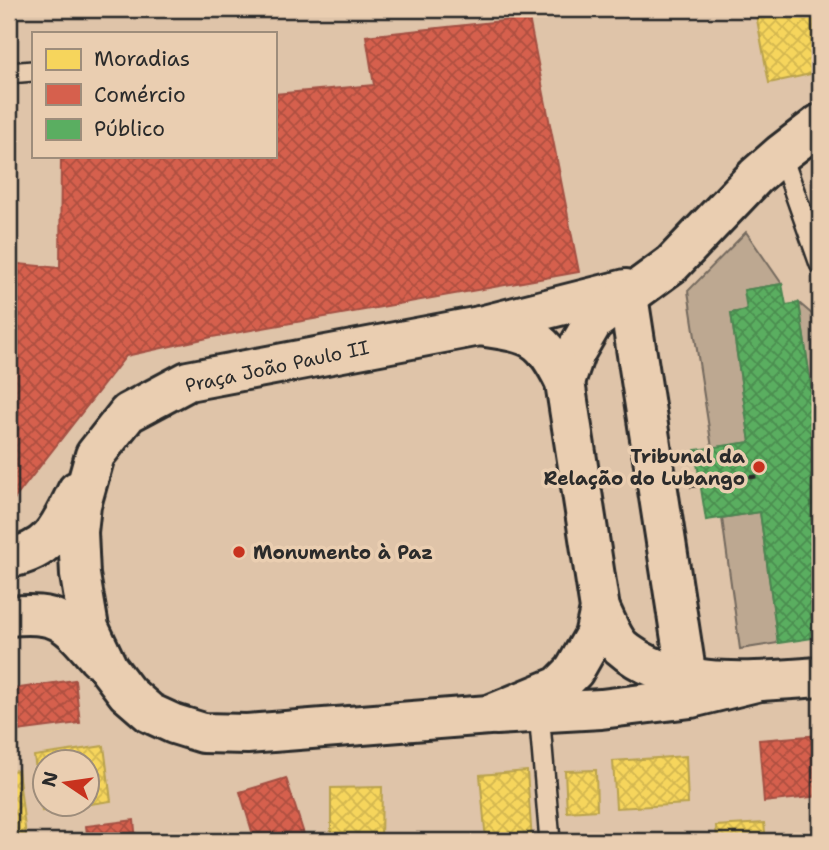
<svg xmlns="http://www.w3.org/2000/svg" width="829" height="850" viewBox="0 0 829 850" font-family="'Shantell Sans',sans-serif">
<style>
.garden{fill:#bda891;stroke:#746a5e;stroke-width:2}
.homes{fill:url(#homes-cross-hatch);stroke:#b9a24d;stroke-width:2;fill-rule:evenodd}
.shops{fill:url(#shops-cross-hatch);stroke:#a35043;stroke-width:2}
.public{fill:url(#public-cross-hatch);stroke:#4c8751;stroke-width:2}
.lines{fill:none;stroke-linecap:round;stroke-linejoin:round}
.lane-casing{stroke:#2b2b2b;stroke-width:24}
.street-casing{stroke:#2b2b2b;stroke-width:44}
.secondary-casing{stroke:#2b2b2b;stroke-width:44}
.path{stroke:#2b2b2b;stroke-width:4.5;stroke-dasharray:7 5;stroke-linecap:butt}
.lane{stroke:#eaceb1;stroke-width:19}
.street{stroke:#eaceb1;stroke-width:38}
.secondary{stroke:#eaceb1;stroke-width:38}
.poi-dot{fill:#c8321e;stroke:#eaceb1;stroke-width:2.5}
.labels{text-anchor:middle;stroke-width:7;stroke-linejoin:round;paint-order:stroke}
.street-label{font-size:19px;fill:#2b2b2b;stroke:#eaceb1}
.poi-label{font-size:19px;font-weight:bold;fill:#2b2b2b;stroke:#eaceb1;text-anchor:end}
</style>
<defs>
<pattern id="homes-cross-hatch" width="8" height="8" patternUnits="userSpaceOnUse" patternTransform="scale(1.75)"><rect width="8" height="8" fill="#f6d55c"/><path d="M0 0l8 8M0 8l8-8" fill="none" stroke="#d3b750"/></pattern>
<pattern id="shops-cross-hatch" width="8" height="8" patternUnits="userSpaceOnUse" patternTransform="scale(1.75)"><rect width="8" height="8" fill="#d6604d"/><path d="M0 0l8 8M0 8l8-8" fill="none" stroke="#ae4f40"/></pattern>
<pattern id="public-cross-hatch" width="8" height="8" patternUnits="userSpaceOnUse" patternTransform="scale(1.75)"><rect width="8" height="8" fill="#5aae61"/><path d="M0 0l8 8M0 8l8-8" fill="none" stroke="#4b8e50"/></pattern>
</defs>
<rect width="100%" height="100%" fill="#dfc4a9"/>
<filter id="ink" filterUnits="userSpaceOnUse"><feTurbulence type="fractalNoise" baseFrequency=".0143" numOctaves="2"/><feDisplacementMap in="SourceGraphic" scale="14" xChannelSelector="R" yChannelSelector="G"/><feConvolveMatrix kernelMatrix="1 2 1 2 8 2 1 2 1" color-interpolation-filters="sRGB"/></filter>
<g filter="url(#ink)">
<g class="garden">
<path d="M746 232 782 284 745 290 747 310 731 313 750 442 712 448 688 291Z"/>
<path d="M799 303 820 321V441H819Z"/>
<path d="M760 512 778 643 740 649 722 518Z"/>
</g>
<g class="homes">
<path d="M755 9H820V72L769 83Z"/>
<path d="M104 746 111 801 42 811 34 756ZM46 762H88V804H46Z"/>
<path d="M686 756 688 804 616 808 613 761Z"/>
<path d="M18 770 26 836 9 838V771Z"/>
<path d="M596 770 597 810 567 812 565 771Z"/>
<path d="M527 771 532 841H486L480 775Z"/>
<path d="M382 787 381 841H331V788Z"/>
<path d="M764 823 766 841H717L716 826Z"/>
</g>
<g class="shops">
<path d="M529 18 579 272 212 337 126 356 12 502H9V263L60 268 61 156H275V94L374 85 366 36Z"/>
<path d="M75 680 80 723 18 731 12 689Z"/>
<path d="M820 735V796L764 802 759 740Z"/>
<path d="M286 778 304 834 281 841H255L240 792Z"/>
<path d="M134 820 136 841H88L86 826Z"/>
</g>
<path class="public" d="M782 284 786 305 799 303 820 449V637L778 643 760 512 706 520 695 450 750 442 731 313 747 310 744 290Z"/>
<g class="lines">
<g class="lane-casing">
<g id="lane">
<path d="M9 73 33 71"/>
<path d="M781 154 820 264"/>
<path d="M539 712 550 841"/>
</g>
</g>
<g class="street-casing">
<g id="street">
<path d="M628 296 687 678"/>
<path d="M480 326 626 289"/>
<path d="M565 382 575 353 593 322 672 264 756 176 781 154 820 124"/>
<path d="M600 609C606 620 612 638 621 647 671 692 758 681 820 677"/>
<path d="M496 715 601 709 691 698 760 681"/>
</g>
</g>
<g class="secondary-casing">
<g id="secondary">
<path d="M480 326C532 334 541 334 565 382L600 609 594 636 574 671 559 686 489 715 247 734 203 733 174 724 150 713 127 693 108 668 89 628 80 575 78 532 81 505 95 455 128 413 188 381Z"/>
<path d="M9 558C51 551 60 526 77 491"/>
<path d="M9 616C59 611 67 622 98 658"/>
</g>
</g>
<path class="path" d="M690 486 759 476"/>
<use href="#lane" class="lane"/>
<use href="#street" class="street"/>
<use href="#secondary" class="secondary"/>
</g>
</g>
<g class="poi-dot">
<circle cx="759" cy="467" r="7"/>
<circle cx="239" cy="552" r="7"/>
</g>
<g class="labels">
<g class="street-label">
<text transform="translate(277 366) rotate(-12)" y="7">Praça João Paulo II</text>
</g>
<g class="poi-label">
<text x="745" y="463">Tribunal da<tspan x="745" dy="22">Relação do Lubango</tspan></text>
<text x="253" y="559" text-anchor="start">Monumento à Paz</text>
</g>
</g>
<rect width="829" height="850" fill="none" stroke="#eaceb1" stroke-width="35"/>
<rect x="18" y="18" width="794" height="815" fill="none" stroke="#2b2b2b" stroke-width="2.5" filter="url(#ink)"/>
<rect x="32" y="32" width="245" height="126" fill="#eaceb1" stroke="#9e8d7b" stroke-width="2"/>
<rect x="46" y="49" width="35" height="21" fill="#f6d55c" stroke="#9e8d7b" stroke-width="2"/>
<text x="94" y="66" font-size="21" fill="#2b2b2b">Moradias</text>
<rect x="46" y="84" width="35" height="21" fill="#d6604d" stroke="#9e8d7b" stroke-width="2"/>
<text x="94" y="102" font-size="21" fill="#2b2b2b">Comércio</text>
<rect x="46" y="119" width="35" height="21" fill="#5aae61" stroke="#9e8d7b" stroke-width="2"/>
<text x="94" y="136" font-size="21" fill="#2b2b2b">Público</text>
<g transform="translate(66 783) rotate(283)"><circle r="33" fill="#eaceb1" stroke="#9e8d7b" stroke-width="2"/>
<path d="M0-5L12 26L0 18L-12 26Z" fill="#c8321e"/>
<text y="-10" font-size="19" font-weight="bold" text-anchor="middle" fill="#2b2b2b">N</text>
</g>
</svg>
